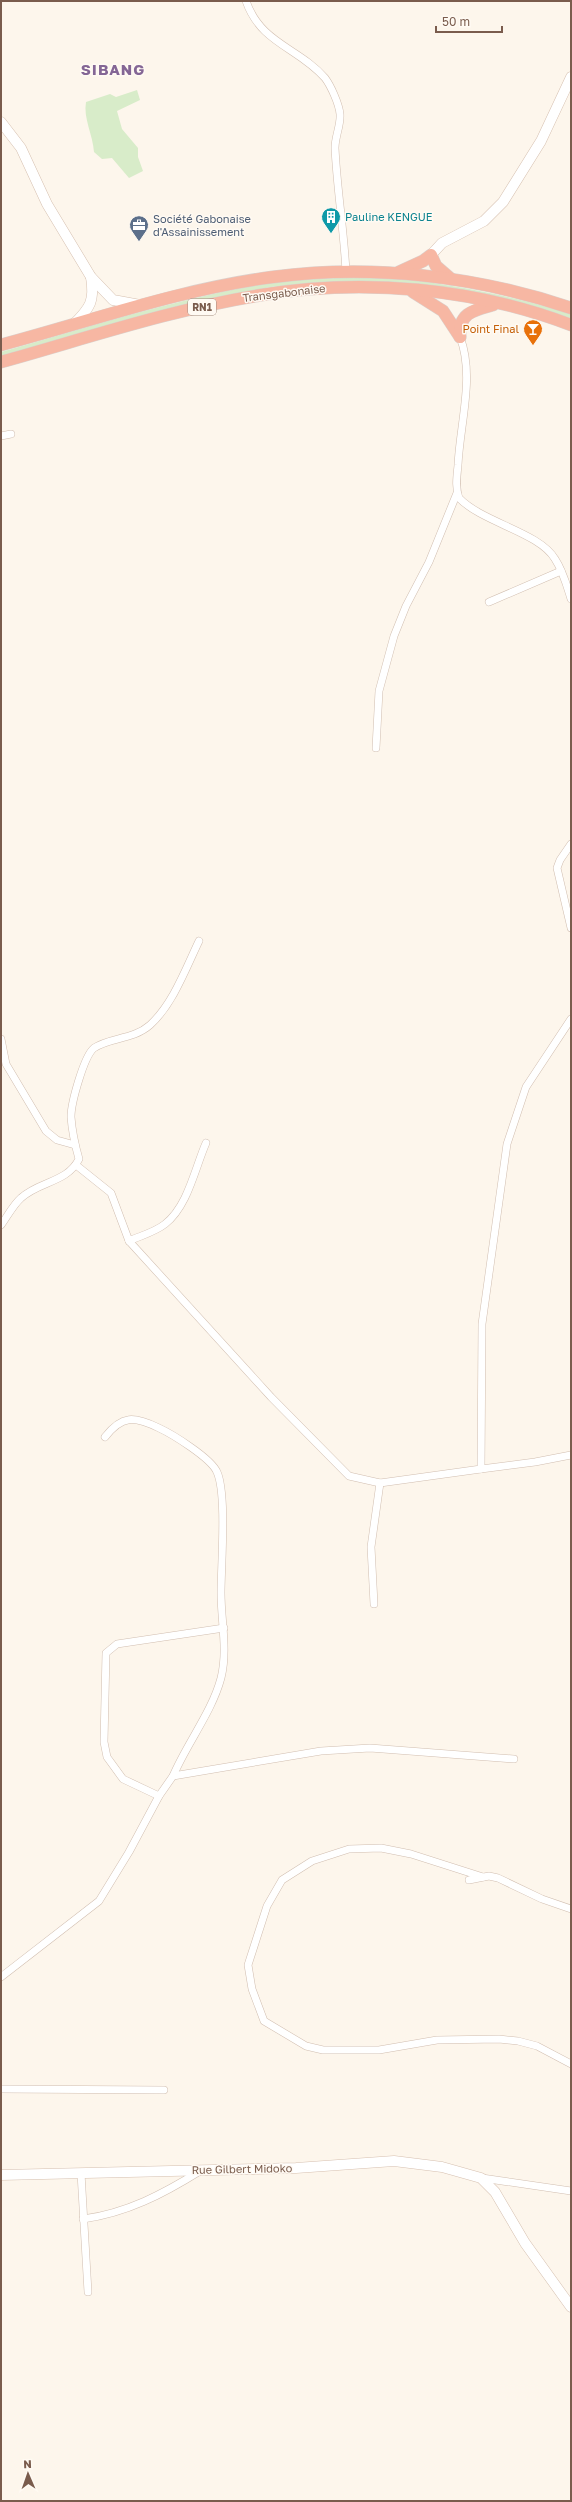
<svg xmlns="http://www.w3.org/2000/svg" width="572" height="2502" viewBox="0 0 572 2502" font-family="'Golos Text',sans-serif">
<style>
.green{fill:#d8ecc9}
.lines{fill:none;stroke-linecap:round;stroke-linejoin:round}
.street-casing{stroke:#d1beb0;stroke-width:8}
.secondary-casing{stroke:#d6c0b0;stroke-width:11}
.highway-casing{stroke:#dad1cd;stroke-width:13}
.street{stroke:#fff;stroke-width:7}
.secondary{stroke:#fff;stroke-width:10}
.highway{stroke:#f7b7a3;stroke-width:12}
.labels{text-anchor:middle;stroke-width:3;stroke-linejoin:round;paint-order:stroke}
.shield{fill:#fffaf3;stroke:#a28b7f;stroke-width:1}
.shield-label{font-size:10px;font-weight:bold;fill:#7a5c4d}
.culture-label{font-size:11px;fill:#0d838f;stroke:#fffaf3;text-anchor:start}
.service-label{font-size:11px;fill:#4e5e75;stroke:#fffaf3;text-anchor:start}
.street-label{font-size:11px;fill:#7a5c4d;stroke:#fffaf3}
.food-label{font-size:11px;fill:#c56008;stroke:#fffaf3;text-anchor:end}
.district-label{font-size:15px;font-weight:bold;letter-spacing:1px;fill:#846695;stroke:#fffaf3}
</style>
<rect width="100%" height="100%" fill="#fdf6ec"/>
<g class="green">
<path d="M137 90 140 100 117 111 122 129 138 148V157L143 171 129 178 112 158 102 159 94 152C93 135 83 118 86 102L110 94 116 97Z"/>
<path d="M387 277C450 284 510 295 571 314V319L550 312 425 285 387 282H321L271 287 219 297 1 356V352C89 327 178 298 269 283 308 277 348 278 387 277Z"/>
</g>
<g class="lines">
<g class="street-casing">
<g id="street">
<path d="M246 1C261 44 298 47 325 78 331 86 339 104 340 114 341 125 335 136 335 148 337 189 344 231 346 272"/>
<path d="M460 337C475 376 460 423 458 465 457 476 455 487 459 498 483 523 539 532 555 559 563 571 567 586 571 599"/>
<path d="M1 436 11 434"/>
<path d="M489 602 561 571"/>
<path d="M376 748 379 691 394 636 406 606 429 562 457 493"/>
<path d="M571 844 560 860 557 868 571 928"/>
<path d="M1 1039 6 1064 46 1131 57 1140 75 1145"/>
<path d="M76 1165 111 1193 129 1241 271 1397 349 1476 380 1483 481 1469 482 1324 507 1144 526 1087 571 1019"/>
<path d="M1 1225C7 1217 13 1205 21 1198 39 1181 67 1183 79 1159 75 1145 72 1131 71 1117 71 1103 84 1056 94 1048 110 1037 133 1040 150 1025 173 1004 186 968 199 941"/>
<path d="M129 1241C140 1236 155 1232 165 1224 188 1206 195 1168 206 1143"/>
<path d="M105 1437C122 1415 134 1416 159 1428 172 1434 211 1458 217 1472 227 1494 221 1566 221 1593 221 1621 228 1650 221 1678 212 1712 187 1743 173 1776"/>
<path d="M481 1469 535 1462 571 1455"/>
<path d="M374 1604 371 1547 380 1483"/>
<path d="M159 1796 123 1779 107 1757 104 1742 106 1653 117 1644 224 1628"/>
<path d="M483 1877 411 1854 381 1848 349 1849 312 1861 282 1880 267 1906 248 1965 252 1989 264 2021 306 2046 323 2050H379L437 2040 499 2039 518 2041 537 2046 571 2064"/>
<path d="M469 1880 489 1876 498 1878 542 1899 571 1909"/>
<path d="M1 1977 99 1901 129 1852 159 1796 173 1776 321 1751 370 1748 514 1759"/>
<path d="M1 2089 164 2090"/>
<path d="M81 2173 88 2292"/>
<path d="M482 2178 571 2191"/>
<path d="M83 2219C127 2213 163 2194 200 2171"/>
</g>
</g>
<g class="secondary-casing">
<g id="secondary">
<path d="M1 122 21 148 47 204 91 277 113 300 140 305"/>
<path d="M431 255 442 243 484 221 503 202 541 141 571 77"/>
<path d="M74 324C90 308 95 301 91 277"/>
<path d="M1 2175 296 2168 394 2161 442 2167 481 2178 495 2192 525 2243 571 2307"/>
</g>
</g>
<g class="highway-casing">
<g id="highway">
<path d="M399 272 423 261 431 255 436 266 451 279"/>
<path d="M413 292 443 311 460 337"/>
<path d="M460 337C458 313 474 310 493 305"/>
<path d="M1 345C91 321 181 289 273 277 373 264 476 276 571 308"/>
<path d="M1 362C87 338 173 309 261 295 363 278 474 288 571 325"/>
</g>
</g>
<use href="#street" class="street"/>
<use href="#secondary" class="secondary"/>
<use href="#highway" class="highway"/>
</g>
<defs>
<g id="building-pin" transform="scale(1)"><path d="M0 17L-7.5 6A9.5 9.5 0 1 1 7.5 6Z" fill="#0f9aa8" stroke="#fffaf3"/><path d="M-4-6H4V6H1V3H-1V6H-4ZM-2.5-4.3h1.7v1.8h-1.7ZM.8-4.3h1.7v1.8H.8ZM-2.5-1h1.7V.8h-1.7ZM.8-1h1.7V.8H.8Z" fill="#fff"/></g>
<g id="office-pin" transform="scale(1)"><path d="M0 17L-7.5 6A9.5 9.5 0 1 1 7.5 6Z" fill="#5c6f8a" stroke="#fffaf3"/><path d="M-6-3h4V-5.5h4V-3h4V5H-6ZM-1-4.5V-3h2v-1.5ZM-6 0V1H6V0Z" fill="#fff"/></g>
<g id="bar-pin" transform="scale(1)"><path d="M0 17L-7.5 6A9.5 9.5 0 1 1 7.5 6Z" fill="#e8710a" stroke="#fffaf3"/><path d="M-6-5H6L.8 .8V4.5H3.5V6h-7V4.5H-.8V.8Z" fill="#fff"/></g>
</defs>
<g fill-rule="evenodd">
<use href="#building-pin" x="331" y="217"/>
<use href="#office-pin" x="139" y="225"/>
<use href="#bar-pin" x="533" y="329"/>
</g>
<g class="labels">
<rect class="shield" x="188" y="299" width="28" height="16" rx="3"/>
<g class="shield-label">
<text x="202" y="311">RN1</text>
</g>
<g class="culture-label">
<text x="345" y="221">Pauline KENGUE</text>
</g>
<g class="service-label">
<text x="153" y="223">Société Gabonaise<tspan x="153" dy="13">d'Assainissement</tspan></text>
</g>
<g class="street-label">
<text transform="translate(284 293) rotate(-7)" y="4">Transgabonaise</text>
<text transform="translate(242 2169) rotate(-1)" y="4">Rue Gilbert Midoko</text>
</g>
<g class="food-label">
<text x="519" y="333">Point Final</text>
</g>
<g class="district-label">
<text x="113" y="75">SIBANG</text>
</g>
</g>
<rect width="572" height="2502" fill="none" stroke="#7a5c4d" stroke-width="4"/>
<g transform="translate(28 2474) rotate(358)" stroke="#fffaf3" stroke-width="3" paint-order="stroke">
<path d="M0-3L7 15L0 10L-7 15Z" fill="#7a5c4d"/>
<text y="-6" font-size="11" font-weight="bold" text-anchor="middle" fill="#7a5c4d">N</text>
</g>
<path d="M436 26v6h66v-6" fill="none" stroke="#7a5c4d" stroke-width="2"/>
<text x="442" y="26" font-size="12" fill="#7a5c4d" stroke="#fffaf3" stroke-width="3" paint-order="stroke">50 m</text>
</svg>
